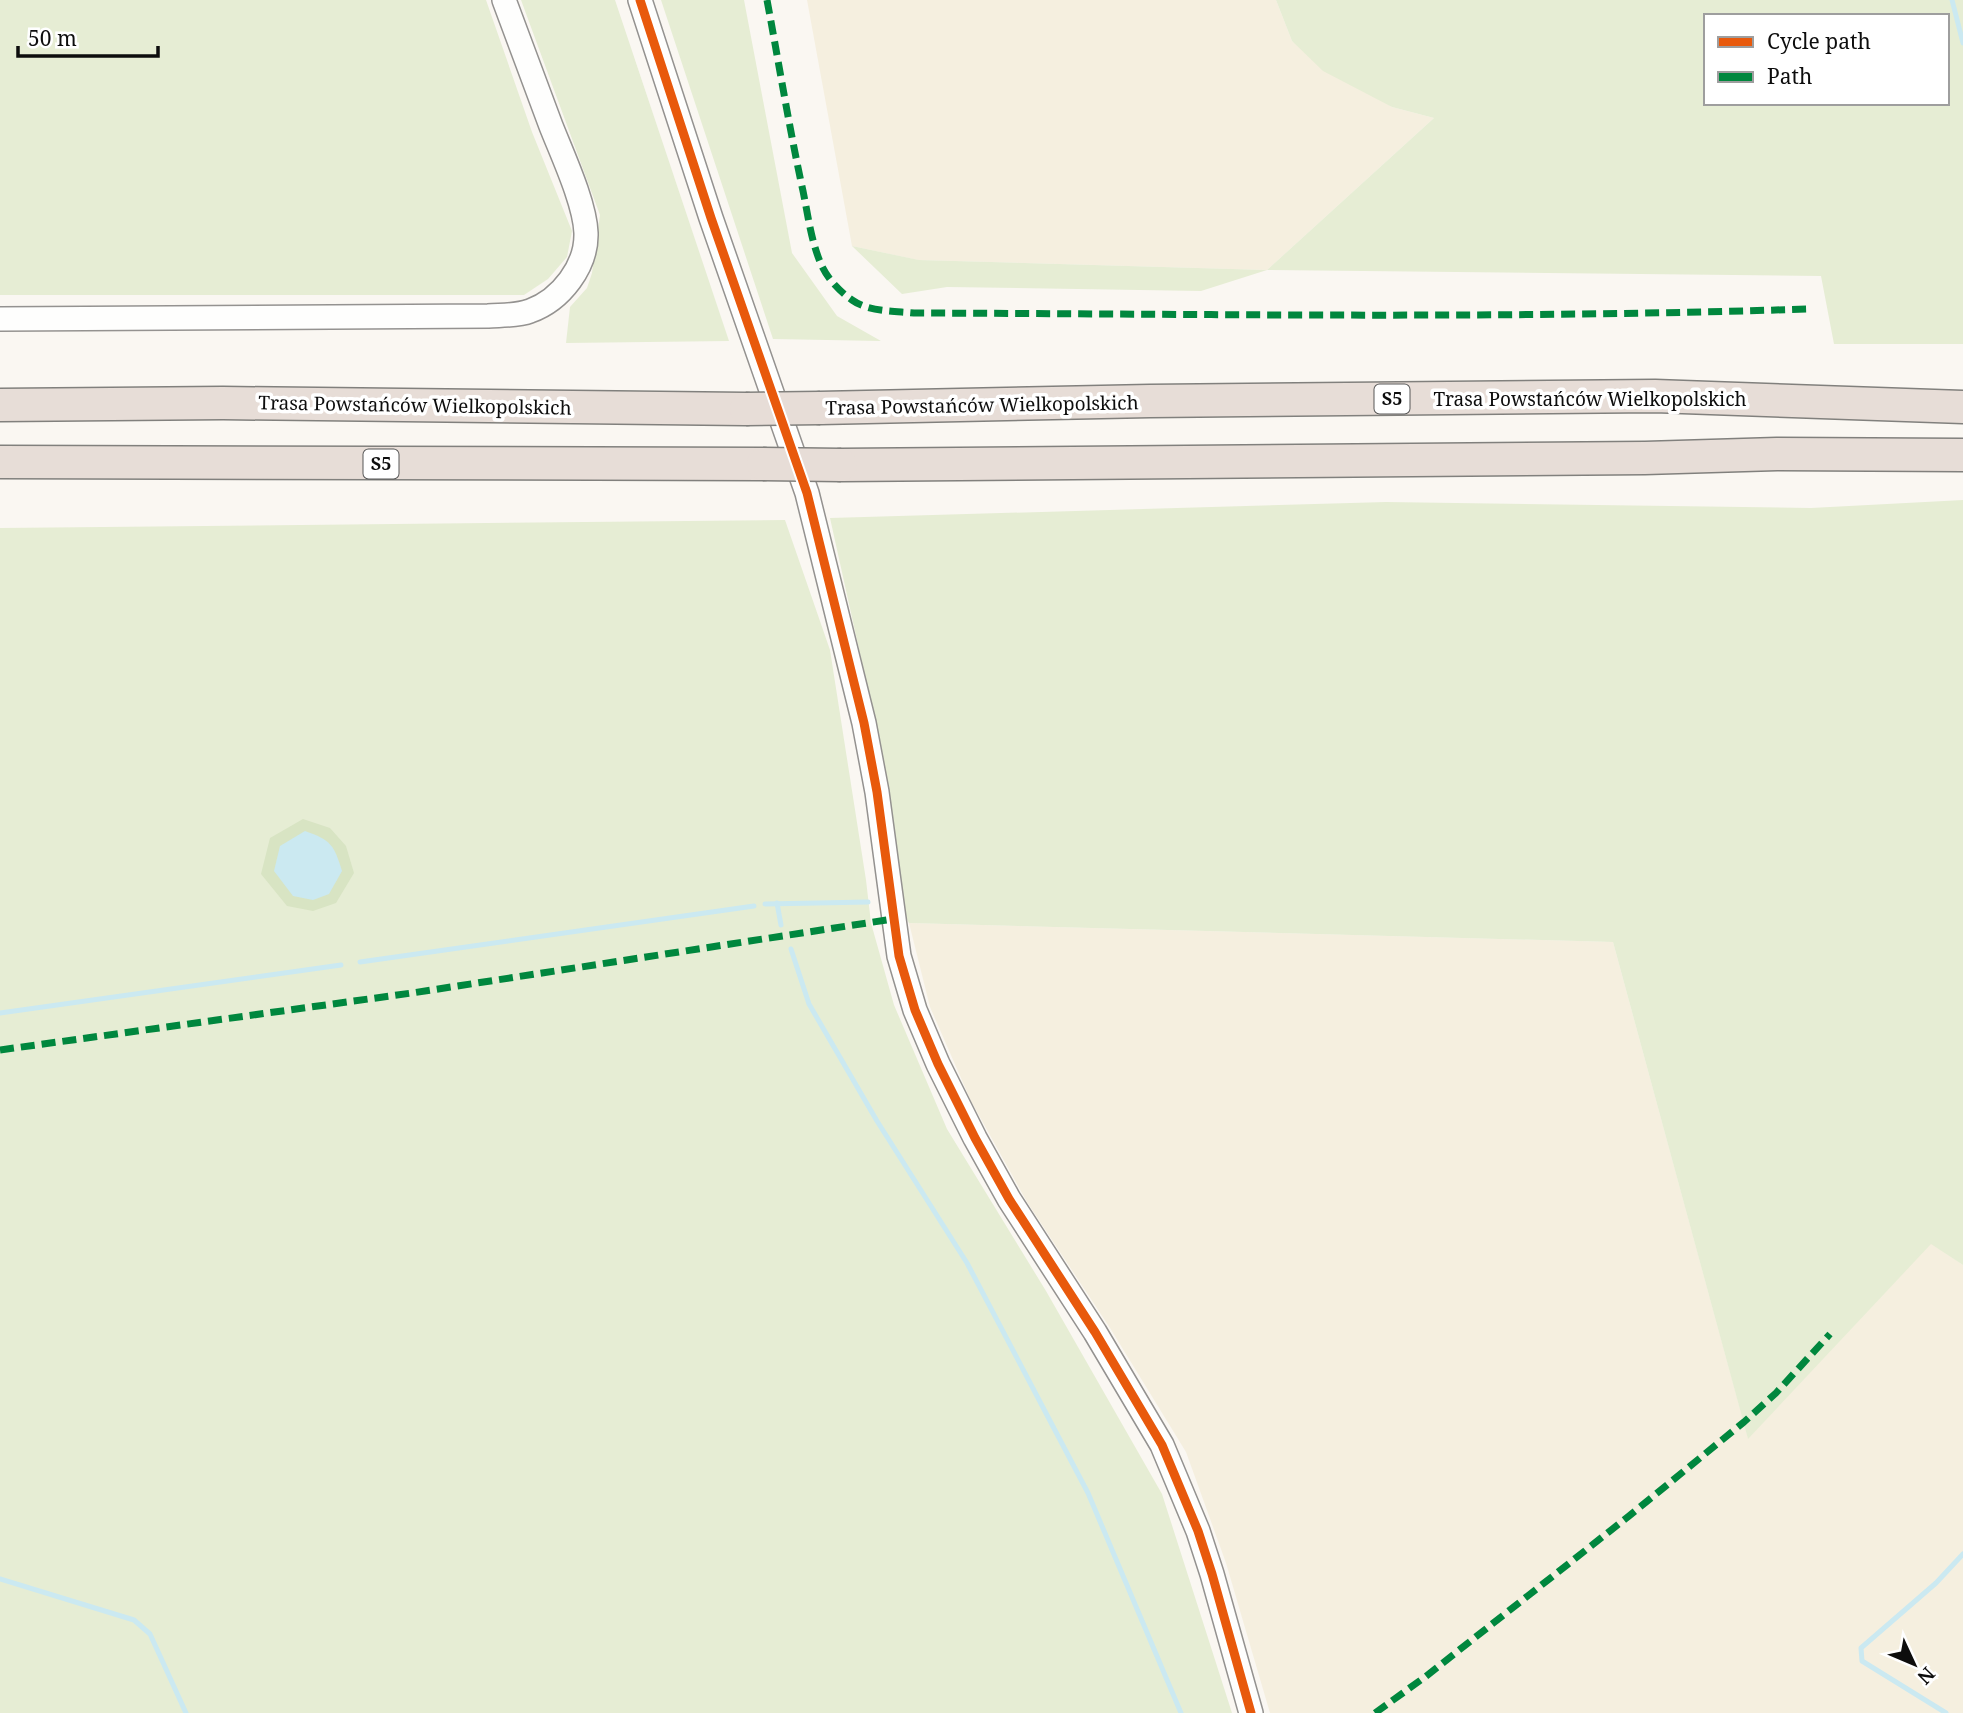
<svg xmlns="http://www.w3.org/2000/svg" width="1963" height="1713" viewBox="0 0 1963 1713" font-family="'Noto Serif',serif">
<style>
.farmland{fill:#f5efdf}
.green{fill:#e6edd4;fill-rule:evenodd}
.forest{fill:#d8e4c3}
.water{fill:#cbe9f1}
.lines{fill:none;stroke-linecap:round;stroke-linejoin:round}
.stream{stroke:#cbe9f1;stroke-width:5}
.minor-casing{stroke:#949290;stroke-width:26}
.highway-casing{stroke:#81807d;stroke-width:35}
.minor{stroke:#fefefd;stroke-width:23}
.highway{stroke:#e7ddd7;stroke-width:32}
.highway-bridge-casing{stroke:#81807d;stroke-width:35;stroke-linecap:butt}
.highway-bridge{stroke:#e7ddd7;stroke-width:32}
.quiet{stroke:#00873e;stroke-width:7;stroke-dasharray:14 7;stroke-linecap:butt}
.cycleway-casing{stroke:#fff;stroke-width:13}
.cycleway{stroke:#e8590c;stroke-width:9}
.labels{text-anchor:middle;stroke-width:7;stroke-linejoin:round;paint-order:stroke}
.shield{fill:#fff;stroke:#565656;stroke-width:2}
.shield-label{font-size:18px;font-weight:bold;fill:#0d0d0d}
.street-label{font-size:19px;fill:#0d0d0d;stroke:#fff}
</style>
<rect width="100%" height="100%" fill="#faf7f2"/>
<g class="farmland">
<path d="M807 0H1276L1292 41 1392 107 1434 118 1267 270 918 260 852 246Z"/>
<path d="M909 923 1613 942 1748 1438 1931 1243 1963 1265V1713H1270L1226 1563 1186 1452 1110 1328 1027 1202 971 1101 930 1007Z"/>
</g>
<g class="green">
<path d="M0 0H486L532 132 572 231 567 257 548 279 524 295H0Z"/>
<path d="M521 0H615L729 341 566 343 570 307 587 288 592 273 600 215Z"/>
<path d="M661 0H744L792 253 837 316 881 341 773 339Z"/>
<path d="M1276 0H1963V344H1834L1821 276 1267 270 1201 291 947 287 902 294 852 246 919 260 1267 270 1434 118 1392 107 1323 71 1292 41ZM1706 16H1947V103H1706Z"/>
<path d="M1963 500V1265L1931 1244 1748 1439 1613 942 909 923 902 910 878 735 830 518 1386 502 1811 508Z"/>
<path d="M785 520 830 650 866 880 871 923 894 1005 947 1129 1046 1291 1162 1494 1232 1713H0V528Z"/>
</g>
<path class="forest" d="M303 819 330 828 346 846 354 873 336 903 313 911 287 906 261 874 270 838Z"/>
<path class="water" d="M305 831C331 840 334 845 342 871L329 894 313 900 293 896 274 871 280 846Z"/>
<g class="lines">
<g class="stream">
<path d="M1952 0 1963 43"/>
<path d="M777 903 781 925"/>
<path d="M765 904 868 902"/>
<path d="M791 949 809 1004 877 1121 967 1263 1088 1493 1181 1713"/>
<path d="M360 962 754 906"/>
<path d="M0 1013 341 965"/>
<path d="M0 1579 134 1620 150 1634 186 1713"/>
<path d="M1946 1713 1862 1661 1861 1648 1936 1583 1963 1554"/>
</g>
<g class="minor-casing">
<g id="minor">
<path d="M640 0 711 218 807 493 864 723 877 792 899 956 915 1010 938 1064 975 1138 1009 1199 1095 1332 1162 1445 1198 1531 1212 1574 1251 1713"/>
<path d="M0 319 488 316C502 315 517 316 530 311 561 300 587 266 586 233 585 203 562 154 551 126 535 84 520 42 504 0"/>
</g>
</g>
<g class="highway-casing">
<g id="highway">
<path d="M0 405 223 403 746 409"/>
<path d="M820 408 1150 401 1655 396 1963 407"/>
<path d="M0 462 763 464"/>
<path d="M841 465 1645 458 1777 454 1963 455"/>
</g>
</g>
<use href="#minor" class="minor"/>
<use href="#highway" class="highway"/>
<g class="highway-bridge-casing">
<g id="highway-bridge">
<path d="M746 409 820 408"/>
<path d="M763 464 841 465"/>
</g>
</g>
<use href="#highway-bridge" class="highway-bridge"/>
<g class="quiet">
<path d="M767 0C779 64 789 127 803 191 808 215 811 241 821 264 827 278 839 291 852 300 869 312 894 311 914 313 1212 314 1510 319 1807 309"/>
<path d="M0 1050 412 993 893 919"/>
<path d="M1375 1713 1425 1677 1629 1516 1744 1422 1776 1393 1830 1334"/>
</g>
<g class="cycleway-casing">
<path id="cycleway" d="M640 0 711 218 807 493 864 723 877 792 899 956 915 1010 938 1064 975 1138 1009 1199 1095 1332 1162 1445 1198 1531 1212 1574 1251 1713"/>
</g>
<use href="#cycleway" class="cycleway"/>
</g>
<g class="labels">
<g class="shield">
<rect x="1374.5" y="384.5" width="35" height="29" rx="5"/>
<rect x="363.5" y="449.5" width="35" height="29" rx="5"/>
</g>
<g class="shield-label">
<text x="1392" y="405">S5</text>
<text x="381" y="470">S5</text>
</g>
<g class="street-label">
<text x="1590" y="406">Trasa Powstańców Wielkopolskich</text>
<text transform="translate(415 405) rotate(1)" y="7">Trasa Powstańców Wielkopolskich</text>
<text transform="translate(982 405) rotate(-1)" y="7">Trasa Powstańców Wielkopolskich</text>
</g>
</g>
<rect x="1704" y="14" width="245" height="91" fill="#ffffff" stroke="#9e9e9e" stroke-width="2"/>
<rect x="1718" y="37" width="35" height="10" fill="#e8590c" stroke="#9e9e9e" stroke-width="2"/>
<text x="1767" y="49" font-size="21" fill="#0d0d0d">Cycle path</text>
<rect x="1718" y="72" width="35" height="10" fill="#00873e" stroke="#9e9e9e" stroke-width="2"/>
<text x="1767" y="84" font-size="21" fill="#0d0d0d">Path</text>
<g transform="translate(1914 1664) rotate(134)" stroke="#ffffff" stroke-width="5" paint-order="stroke">
<path d="M0-5L12 26L0 18L-12 26Z" fill="#0d0d0d"/>
<text y="-10" font-size="19" font-weight="bold" text-anchor="middle" fill="#0d0d0d">N</text>
</g>
<path d="M18 46v10h140v-10" fill="none" stroke="#0d0d0d" stroke-width="3.5"/>
<text x="28" y="46" font-size="21" fill="#0d0d0d" stroke="#ffffff" stroke-width="5" paint-order="stroke">50 m</text>
</svg>
